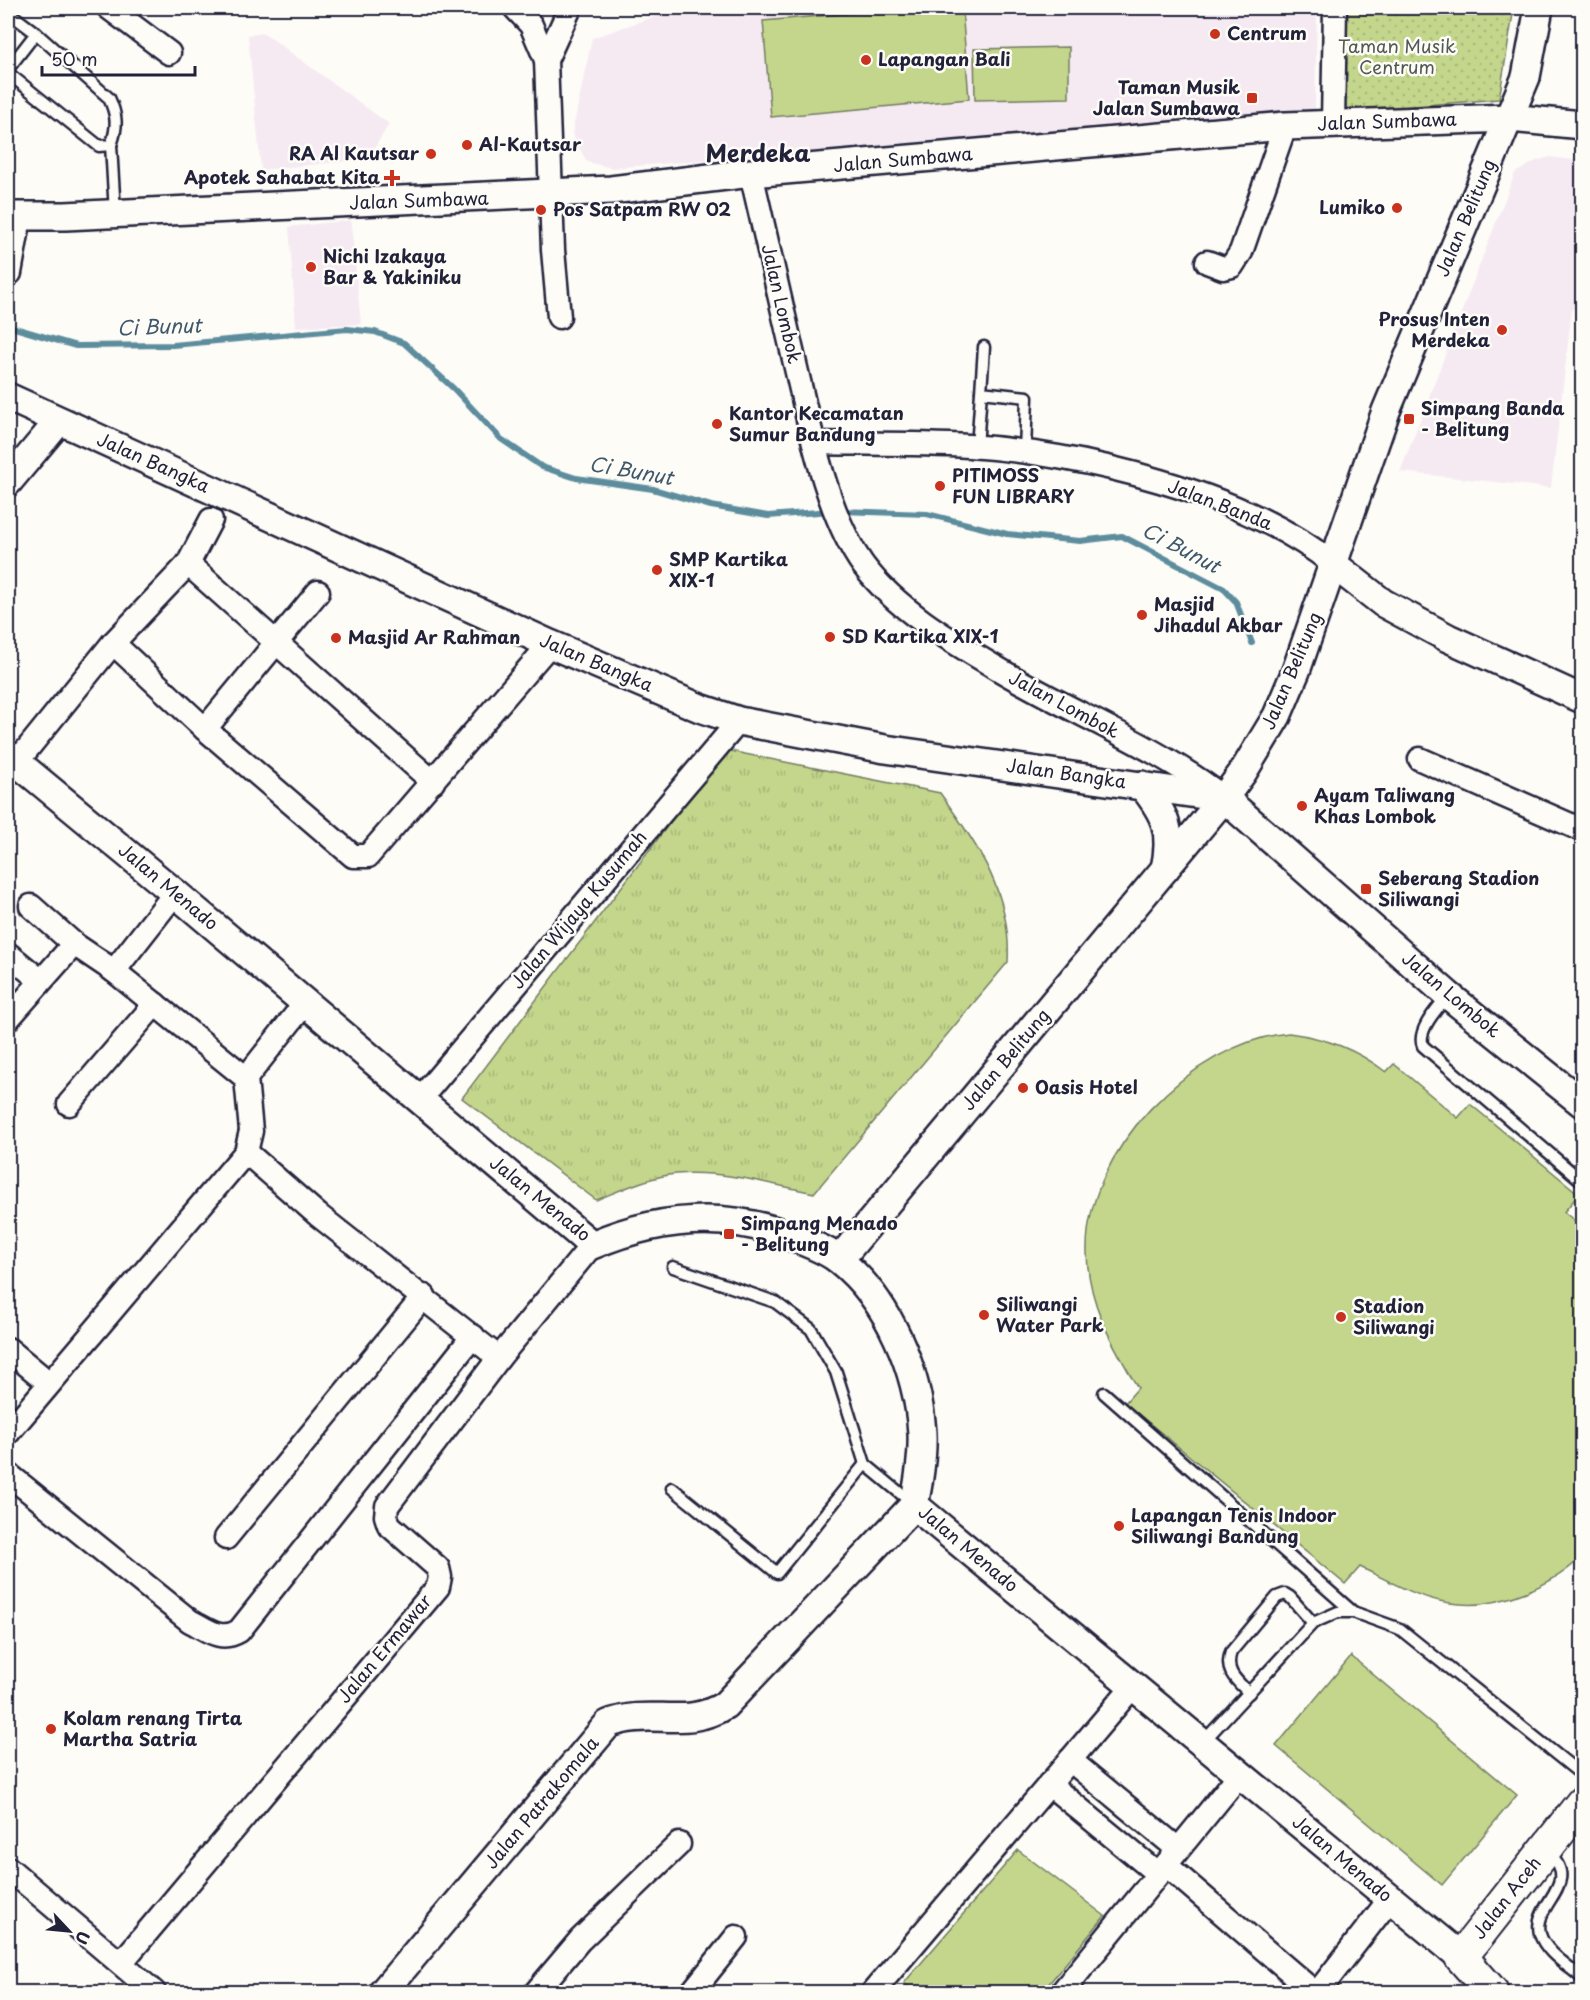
<svg xmlns="http://www.w3.org/2000/svg" width="1590" height="2000" viewBox="0 0 1590 2000" font-family="'Playpen Sans',sans-serif">
<style>
.built{fill:#f6eaf2}
.grass{fill:url(#grass-tufts);stroke:#727c63;stroke-width:1.5}
.park{fill:url(#park-dots);stroke:#727c63;stroke-width:1.5}
.pitch{fill:#c3d68b;stroke:#727c63;stroke-width:1.5}
.lines{fill:none;stroke-linecap:round;stroke-linejoin:round}
.stream{stroke:#5d8d9d;stroke-width:6}
.service-casing{stroke:#22223b;stroke-width:15}
.minor-casing{stroke:#22223b;stroke-width:27}
.tertiary-casing{stroke:#22223b;stroke-width:32}
.secondary-casing{stroke:#22223b;stroke-width:36}
.service{stroke:#fdfcf7;stroke-width:10}
.minor{stroke:#fdfcf7;stroke-width:22}
.tertiary{stroke:#fdfcf7;stroke-width:27}
.secondary{stroke:#fdfcf7;stroke-width:32}
.poi-dot{fill:#c8321e;stroke:#fdfcf7;stroke-width:2}
.labels{text-anchor:middle;stroke-width:5;stroke-linejoin:round;paint-order:stroke}
.poi-label{font-size:18px;font-weight:bold;fill:#22223b;stroke:#fdfcf7;text-anchor:start}
.park-label{font-size:18px;fill:#525853;stroke:#fdfcf7}
.street-label{font-size:18px;fill:#22223b;stroke:#fdfcf7}
.water-label{font-size:20px;font-style:italic;fill:#3f586c;stroke:#fdfcf7}
.district-label{font-size:24px;font-weight:bold;fill:#22223b;stroke:#fdfcf7}
</style>
<defs>
<pattern id="grass-tufts" width="24" height="20" patternUnits="userSpaceOnUse" patternTransform="scale(1.5)"><rect width="24" height="20" fill="#c3d68b"/><path d="M3 7l-1-3M5 7V3M7 7l1-3M15 17l-1-3M17 17v-4M19 17l1-3" fill="none" stroke="#a7b779"/></pattern>
<pattern id="park-dots" width="8" height="8" patternUnits="userSpaceOnUse" patternTransform="scale(1.5)"><rect width="8" height="8" fill="#c3d68b"/><path d="M2 2h.1M6 6h.1" fill="none" stroke="#a7b779" stroke-width="1.8" stroke-linecap="round"/></pattern>
</defs>
<rect width="100%" height="100%" fill="#fdfcf7"/>
<filter id="ink" filterUnits="userSpaceOnUse"><feTurbulence type="fractalNoise" baseFrequency=".0167" numOctaves="2"/><feDisplacementMap in="SourceGraphic" scale="12" xChannelSelector="R" yChannelSelector="G"/><feConvolveMatrix kernelMatrix="1 2 1 2 8 2 1 2 1" color-interpolation-filters="sRGB"/></filter>
<g filter="url(#ink)">
<g class="built">
<path d="M680 8H1317L1315 109 612 168 587 162 572 134 592 38Z"/>
<path d="M264 33 389 124 368 159 261 170 248 35Z"/>
<path d="M1550 157 1582 161V293L1580 310 1572 309 1551 488 1400 472 1515 173 1536 161Z"/>
<path d="M351 220 361 324 296 327 289 227Z"/>
</g>
<path class="grass" d="M725 750 940 793C978 845 1012 895 1008 962L814 1193C770 1184 722 1170 676 1174 648 1177 621 1190 596 1200L462 1098Z"/>
<path class="park" d="M1342 8H1514L1499 99 1340 112Z"/>
<g class="pitch">
<path d="M912 8H962L969 99 771 117 763 21Z"/>
<path d="M1069 47V98L975 100 974 49Z"/>
<path d="M1289 1033C1326 1038 1356 1049 1386 1072L1394 1064 1458 1118 1470 1104 1579 1194 1564 1212 1582 1227V1556C1556 1584 1499 1608 1460 1604 1424 1602 1391 1582 1360 1567L1345 1584 1125 1403 1138 1388C1113 1345 1088 1305 1087 1253 1084 1153 1192 1042 1289 1033Z"/>
<path d="M1351 1656 1517 1795 1442 1885 1276 1746Z"/>
<path d="M1018 1850 1105 1916 1042 1992H915L904 1983Z"/>
</g>
<g class="lines">
<g class="stream">
<path d="M8 326 76 346 173 345 347 329 375 332 404 343 454 389 501 439 542 467 576 478 653 489 711 506 768 516 831 511"/>
<path d="M841 511 927 514 1007 534 1080 541 1122 536 1224 589 1236 602 1252 643"/>
</g>
<g class="service-casing">
<g id="service">
<path d="M8 12 36 33 109 98C117 115 118 127 111 145L99 146 8 73"/>
<path d="M8 69 36 33"/>
<path d="M111 145 115 213"/>
<path d="M984 347 981 392 1027 397 1025 452"/>
<path d="M977 447 981 392"/>
<path d="M1448 995C1439 1007 1416 1030 1423 1046L1582 1181"/>
<path d="M673 1267 775 1302 811 1329 836 1372 865 1464 912 1503"/>
<path d="M1104 1393 1353 1612"/>
<path d="M672 1488 777 1573 865 1464"/>
<path d="M1249 1693C1236 1680 1224 1671 1231 1652L1277 1597 1285 1594 1290 1597 1313 1623"/>
<path d="M1203 1742 1313 1623 1338 1612H1353L1400 1629 1582 1775"/>
<path d="M1548 1853C1583 1884 1532 1903 1540 1934 1545 1952 1569 1966 1582 1978"/>
</g>
</g>
<g class="minor-casing">
<g id="minor">
<path d="M109 8 169 53"/>
<path d="M515 8 531 25 546 60"/>
<path d="M1333 123 1335 8"/>
<path d="M751 173C766 238 781 303 796 368 810 428 827 515 863 565 896 609 949 640 995 667 1071 713 1154 744 1224 798"/>
<path d="M1207 262 1223 268 1232 266 1241 252 1285 126"/>
<path d="M10 273 20 217"/>
<path d="M559 317 553 250 546 60 570 8"/>
<path d="M814 443C865 444 917 443 969 446 1080 453 1246 493 1333 564"/>
<path d="M188 564 211 520"/>
<path d="M113 643 205 729 353 856H368L550 644"/>
<path d="M205 729 318 592"/>
<path d="M1420 759 1582 830"/>
<path d="M16 763 113 643 188 564 433 782"/>
<path d="M31 906 74 944 114 971 246 1078"/>
<path d="M8 954 40 980"/>
<path d="M114 971 175 893"/>
<path d="M8 1019 74 944"/>
<path d="M420 1099 739 721"/>
<path d="M69 1104 155 1004"/>
<path d="M246 1152 318 1215 499 1358"/>
<path d="M8 1349 49 1383"/>
<path d="M8 1433 246 1152 251 1131 246 1078 305 1003"/>
<path d="M8 1474 190 1621C208 1630 220 1642 239 1631L473 1336"/>
<path d="M226 1538 424 1296"/>
<path d="M1070 1760 1178 1849"/>
<path d="M1049 1784 1158 1874"/>
<path d="M1166 1865 1314 1992"/>
<path d="M8 1868 154 1992"/>
<path d="M121 1963 438 1587 440 1577 438 1568 389 1525 386 1516 387 1506 499 1358 592 1245"/>
<path d="M536 1992 580 1940 679 1844"/>
<path d="M692 1992 736 1937"/>
<path d="M873 1992 1133 1686"/>
<path d="M1062 1992 1240 1774"/>
<path d="M1318 1992 1390 1899"/>
</g>
</g>
<g class="tertiary-casing">
<g id="tertiary">
<path d="M8 216H65L611 190 751 173 1285 126 1509 118 1582 125"/>
<path d="M8 397 550 644 700 708 739 721 885 749 1224 798"/>
<path d="M8 482 59 421"/>
<path d="M1333 564 1383 603 1448 638 1582 699"/>
<path d="M8 755 175 893 592 1245C658 1217 727 1210 795 1238 810 1244 827 1250 839 1260 889 1300 918 1371 922 1433 923 1457 919 1481 914 1505"/>
<path d="M1142 785C1166 815 1173 831 1165 869"/>
<path d="M1224 798 1448 995 1582 1103"/>
<path d="M839 1260 1224 798 1243 772 1277 716 1296 671 1386 411 1526 77 1539 8"/>
<path d="M914 1505 1461 1957"/>
<path d="M383 1992 608 1724C650 1707 686 1730 725 1705L914 1505"/>
</g>
</g>
<g class="secondary-casing">
<path id="secondary" d="M1492 1992 1461 1957 1582 1803"/>
</g>
<use href="#service" class="service"/>
<use href="#minor" class="minor"/>
<use href="#tertiary" class="tertiary"/>
<use href="#secondary" class="secondary"/>
</g>
</g>
<g class="poi-dot">
<circle cx="1215" cy="34" r="6"/>
<circle cx="866" cy="60" r="6"/>
<rect x="1246" y="92" width="12" height="12" rx="3"/>
<circle cx="467" cy="145" r="6"/>
<circle cx="431" cy="154" r="6"/>
<path d="M389 169h6v6h6v6h-6v6h-6v-6h-6v-6h6z"/>
<circle cx="1397" cy="208" r="6"/>
<circle cx="541" cy="210" r="6"/>
<circle cx="311" cy="267" r="6"/>
<circle cx="1502" cy="330" r="6"/>
<rect x="1403" y="413" width="12" height="12" rx="3"/>
<circle cx="717" cy="424" r="6"/>
<circle cx="940" cy="486" r="6"/>
<circle cx="657" cy="570" r="6"/>
<circle cx="1142" cy="615" r="6"/>
<circle cx="830" cy="637" r="6"/>
<circle cx="336" cy="638" r="6"/>
<circle cx="1302" cy="806" r="6"/>
<rect x="1360" y="883" width="12" height="12" rx="3"/>
<circle cx="1023" cy="1088" r="6"/>
<rect x="723" y="1228" width="12" height="12" rx="3"/>
<circle cx="984" cy="1315" r="6"/>
<circle cx="1341" cy="1317" r="6"/>
<circle cx="1119" cy="1526" r="6"/>
<circle cx="51" cy="1729" r="6"/>
</g>
<g class="labels">
<g class="poi-label">
<text x="1227" y="40">Centrum</text>
<text x="878" y="66">Lapangan Bali</text>
<text x="1240" y="94" text-anchor="end">Taman Musik<tspan x="1240" dy="21">Jalan Sumbawa</tspan></text>
<text x="479" y="151">Al-Kautsar</text>
<text x="419" y="160" text-anchor="end">RA Al Kautsar</text>
<text x="380" y="184" text-anchor="end">Apotek Sahabat Kita</text>
<text x="1385" y="214" text-anchor="end">Lumiko</text>
<text x="553" y="216">Pos Satpam RW 02</text>
<text x="323" y="263">Nichi Izakaya<tspan x="323" dy="21">Bar &amp; Yakiniku</tspan></text>
<text x="1490" y="326" text-anchor="end">Prosus Inten<tspan x="1490" dy="21">Merdeka</tspan></text>
<text x="1421" y="415">Simpang Banda<tspan x="1421" dy="21">- Belitung</tspan></text>
<text x="729" y="420">Kantor Kecamatan<tspan x="729" dy="21">Sumur Bandung</tspan></text>
<text x="952" y="482">PITIMOSS<tspan x="952" dy="21">FUN LIBRARY</tspan></text>
<text x="669" y="566">SMP Kartika<tspan x="669" dy="21">XIX-1</tspan></text>
<text x="1154" y="611">Masjid<tspan x="1154" dy="21">Jihadul Akbar</tspan></text>
<text x="842" y="643">SD Kartika XIX-1</text>
<text x="348" y="644">Masjid Ar Rahman</text>
<text x="1314" y="802">Ayam Taliwang<tspan x="1314" dy="21">Khas Lombok</tspan></text>
<text x="1378" y="885">Seberang Stadion<tspan x="1378" dy="21">Siliwangi</tspan></text>
<text x="1035" y="1094">Oasis Hotel</text>
<text x="741" y="1230">Simpang Menado<tspan x="741" dy="21">- Belitung</tspan></text>
<text x="996" y="1311">Siliwangi<tspan x="996" dy="21">Water Park</tspan></text>
<text x="1353" y="1313">Stadion<tspan x="1353" dy="21">Siliwangi</tspan></text>
<text x="1131" y="1522">Lapangan Tenis Indoor<tspan x="1131" dy="21">Siliwangi Bandung</tspan></text>
<text x="63" y="1725">Kolam renang Tirta<tspan x="63" dy="21">Martha Satria</tspan></text>
</g>
<g class="park-label">
<text x="1397" y="53">Taman Musik<tspan x="1397" dy="21">Centrum</tspan></text>
</g>
<g class="street-label">
<text transform="translate(1387 122) rotate(-2)" y="6">Jalan Sumbawa</text>
<text transform="translate(903 160) rotate(-5)" y="6">Jalan Sumbawa</text>
<text transform="translate(419 201) rotate(-2)" y="6">Jalan Sumbawa</text>
<text transform="translate(1466 218) rotate(-67)" y="6">Jalan Belitung</text>
<text transform="translate(781 304) rotate(77)" y="6">Jalan Lombok</text>
<text transform="translate(153 463) rotate(24)" y="6">Jalan Bangka</text>
<text transform="translate(1220 505) rotate(21)" y="6">Jalan Banda</text>
<text transform="translate(596 663) rotate(23)" y="6">Jalan Bangka</text>
<text transform="translate(1292 671) rotate(-67)" y="6">Jalan Belitung</text>
<text transform="translate(1064 705) rotate(28)" y="6">Jalan Lombok</text>
<text transform="translate(1066 774) rotate(8)" y="6">Jalan Bangka</text>
<text transform="translate(168 887) rotate(40)" y="6">Jalan Menado</text>
<text transform="translate(579 910) rotate(-50)" y="6">Jalan Wijaya Kusumah</text>
<text transform="translate(1451 995) rotate(40)" y="6">Jalan Lombok</text>
<text transform="translate(1006 1060) rotate(-50)" y="6">Jalan Belitung</text>
<text transform="translate(540 1199) rotate(39)" y="6">Jalan Menado</text>
<text transform="translate(968 1549) rotate(40)" y="6">Jalan Menado</text>
<text transform="translate(385 1649) rotate(-50)" y="6">Jalan Ermawar</text>
<text transform="translate(542 1803) rotate(-50)" y="6">Jalan Patrakomala</text>
<text transform="translate(1342 1859) rotate(40)" y="6">Jalan Menado</text>
<text transform="translate(1507 1898) rotate(-52)" y="6">Jalan Aceh</text>
</g>
<g class="water-label">
<text transform="translate(159 327) rotate(-2)" y="7">Ci Bunut</text>
<text transform="translate(631 471) rotate(10)" y="7">Ci Bunut</text>
<text transform="translate(1181 548) rotate(28)" y="7">Ci Bunut</text>
</g>
<g class="district-label">
<text x="758" y="162">Merdeka</text>
</g>
</g>
<rect width="1590" height="2000" fill="none" stroke="#fdfcf7" stroke-width="30"/>
<rect x="15" y="15" width="1560" height="1970" fill="none" stroke="#22223b" stroke-width="2" filter="url(#ink)"/>
<g transform="translate(69 1931) rotate(116)" stroke="#fdfcf7" stroke-width="4.5" paint-order="stroke">
<path d="M0-4.5L10 22L0 15L-10 22Z" fill="#22223b"/>
<text y="-9" font-size="16" font-weight="bold" text-anchor="middle" fill="#22223b">U</text>
</g>
<path d="M42 66v9h153v-9" fill="none" stroke="#22223b" stroke-width="3"/>
<text x="51" y="66" font-size="18" fill="#22223b" stroke="#fdfcf7" stroke-width="4.5" paint-order="stroke">50 m</text>
</svg>
